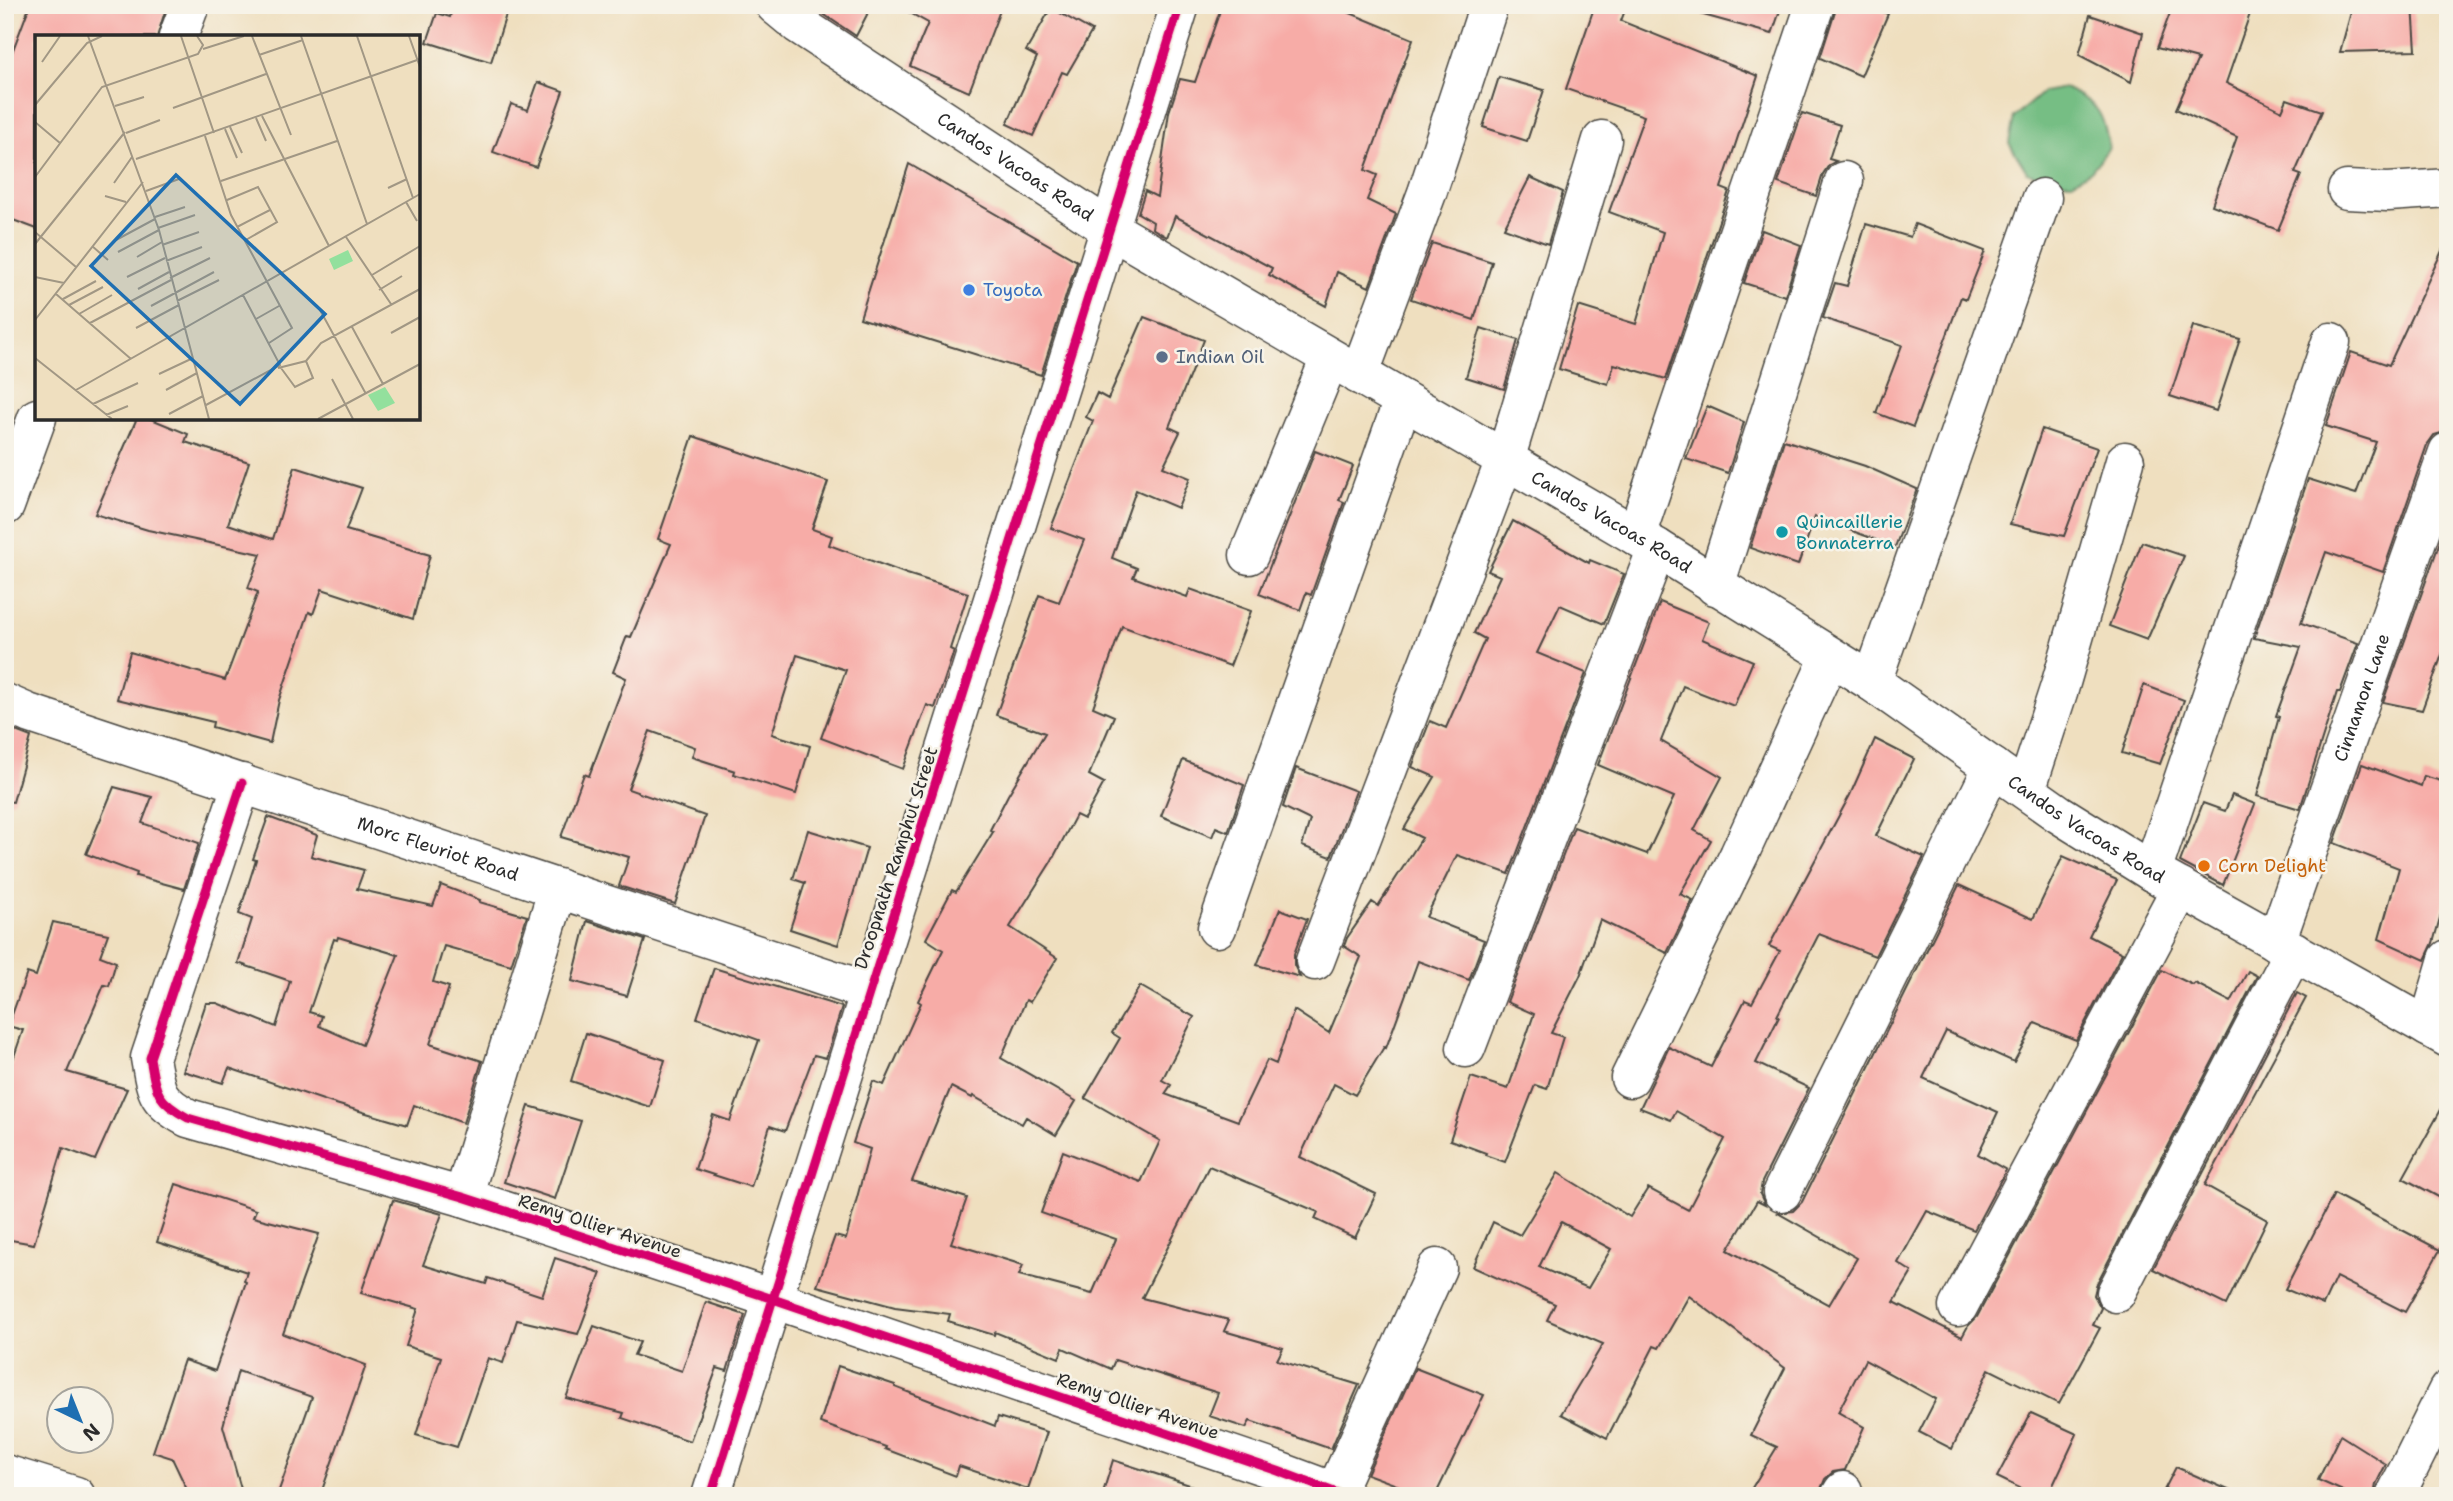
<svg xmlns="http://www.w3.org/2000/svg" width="2453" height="1501" viewBox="0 0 2453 1501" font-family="'Shantell Sans',sans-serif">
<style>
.forest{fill:#76be84;stroke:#507458;stroke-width:2}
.building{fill:#f7aca7;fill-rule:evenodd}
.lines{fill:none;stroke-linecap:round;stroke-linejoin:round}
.minor-casing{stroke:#484641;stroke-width:41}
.major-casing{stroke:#484641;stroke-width:41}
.minor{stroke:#fff;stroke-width:38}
.major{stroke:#fff;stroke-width:38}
.cycleway-casing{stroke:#f7f3e8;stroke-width:13}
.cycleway{stroke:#d6006c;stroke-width:9}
.shop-dot{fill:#3f7fe0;stroke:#f7f3e8;stroke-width:2.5}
.service-dot{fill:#5c6f8a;stroke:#f7f3e8;stroke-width:2.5}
.culture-dot{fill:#0f9aa8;stroke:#f7f3e8;stroke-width:2.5}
.food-dot{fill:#e8710a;stroke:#f7f3e8;stroke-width:2.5}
.labels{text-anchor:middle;stroke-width:5;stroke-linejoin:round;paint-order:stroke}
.street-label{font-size:18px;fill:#2b2b2b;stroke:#f7f3e8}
.shop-label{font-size:18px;fill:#366cbe;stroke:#f7f3e8;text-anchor:start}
.service-label{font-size:18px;fill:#4e5e75;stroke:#f7f3e8;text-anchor:start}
.culture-label{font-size:18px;fill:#0d838f;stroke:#f7f3e8;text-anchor:start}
.food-label{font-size:18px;fill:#c56008;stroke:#f7f3e8;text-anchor:start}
.inset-road{fill:none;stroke:#a19784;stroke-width:2}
.view{fill:#1f6fb2;fill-opacity:0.15;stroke:#1f6fb2;stroke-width:3.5}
.inset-edge{fill:none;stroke:#2b2b2b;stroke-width:3.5}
</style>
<rect width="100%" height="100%" fill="#f7f3e8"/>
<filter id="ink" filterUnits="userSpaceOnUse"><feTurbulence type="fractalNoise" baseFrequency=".0143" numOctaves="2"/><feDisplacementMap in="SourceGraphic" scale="14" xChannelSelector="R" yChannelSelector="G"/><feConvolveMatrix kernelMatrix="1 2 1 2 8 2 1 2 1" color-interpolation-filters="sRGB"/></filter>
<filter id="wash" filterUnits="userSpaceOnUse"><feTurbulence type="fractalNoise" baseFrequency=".00686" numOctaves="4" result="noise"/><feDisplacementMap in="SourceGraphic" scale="28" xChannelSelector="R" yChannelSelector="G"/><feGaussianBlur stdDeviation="1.57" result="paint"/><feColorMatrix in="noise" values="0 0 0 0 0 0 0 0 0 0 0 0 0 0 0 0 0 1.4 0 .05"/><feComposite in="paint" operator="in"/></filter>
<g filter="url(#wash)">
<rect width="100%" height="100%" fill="#efdfbf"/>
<path class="forest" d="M2064 88C2099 105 2102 109 2109 148L2091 171 2072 182 2051 181 2027 172 2009 143 2014 117 2043 92Z"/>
<g id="blocks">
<g class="building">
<path d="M30 5H167L157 37H37V229L5 217V71Z"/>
<path d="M453 5H509L491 62 427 42 437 13 450 17Z"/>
<path d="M810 5H872L856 36Z"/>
<path d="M896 5H1002L969 92 910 66 928 23Z"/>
<path d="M1222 5H1331L1413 39 1365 170 1377 175 1367 200 1396 214 1369 287 1337 272 1326 306 1269 275 1272 268 1175 216 1167 237 1152 228 1153 222 1138 213 1145 191 1157 197 1169 112 1180 79 1195 82Z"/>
<path d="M1595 5H1627L1621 21 1758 76 1721 188 1729 191 1666 379 1614 364 1608 384 1559 369 1578 306 1636 324 1663 232 1609 212 1644 116 1566 89Z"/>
<path d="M1697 5H1782L1772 34 1696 13Z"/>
<path d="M1837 5H1866L1888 14 1861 76 1820 58Z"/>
<path d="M2173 5H2253L2226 83 2282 111 2287 99 2322 111 2295 173 2301 175 2278 230 2212 205 2237 137 2176 109 2198 59 2157 48Z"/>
<path d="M2353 5H2413L2416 50 2340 52Z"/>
<path d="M1051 8 1092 31 1067 74 1062 72 1033 136 1007 124 1037 57 1026 51Z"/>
<path d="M2090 15 2143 33 2131 82 2079 55Z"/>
<path d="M1499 77 1544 90 1527 141 1483 127Z"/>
<path d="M538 82 563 91 536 167 493 152 511 104 528 110Z"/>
<path d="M1802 113 1840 125 1829 159 1836 161 1829 165 1823 174 1816 196 1778 183Z"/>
<path d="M909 164 1077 261 1041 375 860 318Z"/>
<path d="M1530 177 1563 192 1548 244 1504 228Z"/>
<path d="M1866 224 1910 237 1915 224 1985 251 1966 299 1961 297 1913 427 1876 413 1902 345 1823 318 1835 283 1847 286Z"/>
<path d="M1762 230 1801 245 1785 296 1744 283Z"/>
<path d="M2448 238V431L2434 435 2427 445 2383 572 2326 552 2301 623 2358 643 2340 692H2337L2300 809 2257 796 2279 717 2276 716 2301 647 2254 638 2308 479 2356 494 2376 442 2326 426 2351 352 2389 365Z"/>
<path d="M1432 243 1492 262 1474 320 1411 299Z"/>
<path d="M1144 317 1204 340 1169 427 1180 432 1163 467 1190 478 1178 508 1136 490 1112 558 1137 568 1133 577 1187 597 1190 589 1251 611 1230 666 1122 626 1093 707 1114 716 1089 775 1104 783 1084 819 1076 815 1051 862 1010 927 1057 958 1030 1002 1026 1000 1001 1058 1076 1101 1056 1135 1026 1117 1022 1124 973 1096 972 1098 951 1087 912 1181 967 1198 951 1243 1023 1265 1019 1275 1092 1294 1116 1239 1041 1213 1063 1151 1141 1182 1160 1141 1085 1098 1120 1038 1112 1033 1140 986 1194 1017 1162 1080 1171 1085 1165 1094 1238 1121 1267 1060 1276 1064 1294 1010 1329 1033 1361 957 1344 946 1347 938 1372 902 1378 906 1422 838 1404 829 1435 777 1412 767 1430 721 1446 728 1485 639 1474 633 1500 576 1488 571 1513 521 1589 563 1590 560 1624 574 1604 624 1560 605 1537 653 1586 673 1509 874 1457 855 1426 917 1484 940 1469 980 1418 961 1386 1048 1384 1047 1355 1095 1334 1084 1300 1157 1376 1194 1355 1238 1315 1219 1318 1212 1209 1166 1142 1298 1229 1320 1224 1331 1283 1348 1277 1360 1359 1385 1331 1449 1250 1421 1246 1428 1209 1416 1218 1393 1115 1360 1111 1369 1063 1348 1059 1358 995 1332 994 1335 948 1321 950 1314 895 1307 817 1286 835 1236 846 1239 870 1149 853 1143 873 1081 884 1085 921 1003 918 1001 943 950 926 939 952 890 956 892 993 832 990 830 1008 795 1045 733 996 715 1039 595 1059 602 1084 540 1051 528 1093 421 1086 417 1097 393 1108 399Z"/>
<path d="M2193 326 2240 339 2216 411 2170 396Z"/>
<path d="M1481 328 1518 340 1504 389 1466 377Z"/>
<path d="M1707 406 1744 422 1728 473 1686 459Z"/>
<path d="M137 418H149L188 434 185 442 249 462 228 524 273 539 295 467 362 488 346 530 430 555 413 619 322 589 313 614 309 612 279 700 270 743 212 727 213 722 117 699 130 652 225 680 258 592 248 588 261 554 148 530 95 514Z"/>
<path d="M2042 429 2097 448 2064 536 2010 524Z"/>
<path d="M693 436 828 482 812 529 832 536 829 545 907 574 968 593 950 649 954 651 935 708 927 705 903 769 821 738 846 670 797 655 772 734 810 746 796 794 734 774 735 771 692 757 695 747 650 731 628 789 705 816 675 904 619 886 629 857 561 837 584 774 589 776 626 678 613 672 627 636 631 637 671 544 658 539Z"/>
<path d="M1784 440 1865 466 1917 489 1895 547 1815 517 1798 565 1750 548Z"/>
<path d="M1315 451 1353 466 1339 500 1344 502 1311 595 1306 593 1300 610 1259 594Z"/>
<path d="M2448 519V638L2422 710 2383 702Z"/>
<path d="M2142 542 2184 556 2147 640 2109 626Z"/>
<path d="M1660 602 1709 622 1702 639 1753 661 1734 706 1683 686 1661 741 1722 777 1694 830 1711 840 1680 894 1693 900 1667 953 1600 920 1580 976 1551 1033 1563 1037 1547 1089 1535 1085 1505 1162 1485 1155 1486 1153 1450 1140 1471 1077 1508 1089 1534 1014 1507 1002 1574 827 1647 854 1674 797 1598 765Z"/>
<path d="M2144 685 2184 700 2160 764 2122 753Z"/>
<path d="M5 727 31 737 13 802 5 801Z"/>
<path d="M1875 739 1914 759 1876 836 1924 857 1875 956 1819 934 1777 1016 1779 1017 1756 1063 1809 1088 1762 1182 1760 1194 1765 1205 1757 1201 1728 1250 1829 1305 1857 1258 1778 1213 1793 1211 1802 1202 1959 885 2033 919 2063 856 2117 880 2089 936 2122 953 2076 1040 2035 1023 2014 1062 1946 1031 1923 1078 1998 1112 1978 1154 2006 1170 1974 1230 1927 1211 1898 1263 1912 1272 1894 1302 1962 1337 1968 1326 1977 1317 2162 970 2193 985 2195 983 2231 1002 2248 971 2257 976 2097 1283 2094 1295 2101 1308 2093 1325 2100 1328 2059 1404 1989 1369 1952 1449 1919 1432 1936 1399 1865 1360 1838 1412 1864 1427 1845 1470 1833 1472 1825 1479 1818 1496H1747L1777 1447 1751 1435 1785 1368 1689 1296 1659 1348 1654 1346 1607 1438 1561 1414 1603 1344 1547 1320 1555 1304 1473 1267 1493 1222 1520 1235 1558 1173 1630 1217 1648 1188 1688 1210 1725 1139 1676 1111 1671 1120 1640 1108 1669 1047 1711 1067 1745 1000 1752 1003 1780 951 1769 946 1850 795ZM1561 1222 1611 1249 1588 1288 1539 1267Z"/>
<path d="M1183 760 1244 785 1228 832 1216 827 1212 837 1161 816Z"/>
<path d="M2362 764 2421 786 2424 776 2448 783V889L2433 943 2425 960 2379 939 2399 868 2334 843Z"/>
<path d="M1296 768 1356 791 1331 857 1302 846 1310 820 1283 807Z"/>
<path d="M114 787 152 797 142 823 199 843 184 889 136 876 137 873 86 854Z"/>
<path d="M2232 795 2255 804 2223 885 2180 862 2203 803 2225 811Z"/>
<path d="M268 817 317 835 311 856 364 870 357 889 433 906 441 885 480 900 479 902 527 916 511 965 444 946 433 982 449 987 430 1044 482 1061 463 1123 414 1105 407 1125 329 1102 229 1068 223 1083 183 1071 206 1003H217L276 1027 290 981 238 963 252 919 239 914 256 860 253 859ZM338 937 398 955 362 1045 319 1026 322 1016 309 1012 334 939 337 940Z"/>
<path d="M808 830 867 848 838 945 790 929 805 883 793 879Z"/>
<path d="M1280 909 1307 919 1294 954V965L1300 977 1257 965Z"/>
<path d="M587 921 645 940 627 996 572 981Z"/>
<path d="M53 922 108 934 100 956 116 962 109 986 104 985 67 1072 127 1089 95 1160 63 1148 34 1244 5 1239V1083L23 1030 8 1026 27 973 36 976Z"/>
<path d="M714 968 842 1007 826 1058 814 1055 785 1131 770 1126 751 1187 695 1169 713 1115 730 1121 759 1040 697 1018Z"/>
<path d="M2297 993 2306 998 2205 1185 2267 1220 2226 1305 2153 1269Z"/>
<path d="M586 1033 665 1060 650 1107 571 1081Z"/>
<path d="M2448 1097V1202L2403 1178Z"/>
<path d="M529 1106 581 1121 555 1199 504 1182Z"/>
<path d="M176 1184 256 1210 253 1217 319 1234 283 1334 366 1365 320 1496H277L312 1397 238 1371 223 1426 243 1496H190L172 1458 153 1452 184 1360 215 1371 246 1282 244 1281 247 1272 157 1242Z"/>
<path d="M2334 1194 2440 1250 2405 1312 2336 1277 2323 1305 2285 1289Z"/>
<path d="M393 1200 442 1214 423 1265 486 1284 488 1278 542 1296 555 1258 601 1273 578 1334 517 1320 503 1363 488 1358 457 1447 416 1435 441 1357 406 1346 418 1309 361 1293Z"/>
<path d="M706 1302 745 1315 727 1371 717 1368 690 1441 622 1418 624 1413 566 1398 594 1326 640 1342 634 1355 682 1371Z"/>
<path d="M838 1366 895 1385V1387L995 1426 998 1417 1047 1432 1028 1489 959 1466 956 1476 885 1449 886 1447 820 1423Z"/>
<path d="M1415 1368 1484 1395 1435 1496H1426L1367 1474Z"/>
<path d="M2031 1413 2077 1434 2048 1496H2036L1997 1477Z"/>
<path d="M2340 1435 2386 1464 2376 1484 2374 1496H2354L2318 1480Z"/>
<path d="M1113 1460 1208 1491 1207 1496H1102Z"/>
<path d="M2176 1467 2242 1496H2161Z"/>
</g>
</g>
</g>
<g filter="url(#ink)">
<use href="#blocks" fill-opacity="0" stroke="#484641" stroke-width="2"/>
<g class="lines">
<g class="minor-casing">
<g id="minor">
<path d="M178 37 190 5"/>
<path d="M2347 190 2388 192 2448 188"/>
<path d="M1359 375 1427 193 1489 5"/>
<path d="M5 506 37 418"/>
<path d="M1636 536 1815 5"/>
<path d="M1249 555 1330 358"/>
<path d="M1715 586 1844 181"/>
<path d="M1872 682 2042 198"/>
<path id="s1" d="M5 703 28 713 870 992"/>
<path d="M242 783 150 1058C156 1092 156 1101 188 1118L463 1197 773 1299 1278 1471 1345 1496"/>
<path d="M2026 790 2060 686 2125 461"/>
<path d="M2152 872 2331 342"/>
<path d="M1217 928 1403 400"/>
<path id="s2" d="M2276 942 2448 452"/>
<path d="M1315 961 1505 460 1602 140"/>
<path d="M2428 1027 2448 959"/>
<path d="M1466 1048 1657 548"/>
<path d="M1630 1078 1739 855 1830 657"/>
<path d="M1782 1192 1993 767"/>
<path d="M463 1197 558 888"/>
<path d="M2116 1293 2294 951"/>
<path d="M1958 1307 2181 888"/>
<path d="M5 1474 76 1496"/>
<path d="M1335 1492 1437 1268"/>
<path d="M2396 1494 2448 1390"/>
<path d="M711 1496 1180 5"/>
<path d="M1840 1496 1843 1491"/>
</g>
</g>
<g class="major-casing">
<g id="major">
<path id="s3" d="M775 5 798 24 1110 229 1657 548 1872 682 2059 814 2152 872 2448 1038"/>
</g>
</g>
<use href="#minor" class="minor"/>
<use href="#major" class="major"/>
<g class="cycleway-casing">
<g id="cycleway">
<path d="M242 783 150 1058C156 1092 156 1101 188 1118L463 1197 773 1299 1278 1471 1345 1496"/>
<path d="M711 1496 1180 5"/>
</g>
</g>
<use href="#cycleway" class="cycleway"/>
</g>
</g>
<circle class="shop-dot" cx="969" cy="290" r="7"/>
<circle class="service-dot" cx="1162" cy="357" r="7"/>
<circle class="culture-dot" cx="1782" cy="532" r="7"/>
<circle class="food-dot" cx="2204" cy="866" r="7"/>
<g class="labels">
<g class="street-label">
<text dy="6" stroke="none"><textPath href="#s3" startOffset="290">Candos Vacoas Road</textPath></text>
<text dy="6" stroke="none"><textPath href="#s3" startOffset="984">Candos Vacoas Road</textPath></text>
<text dy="6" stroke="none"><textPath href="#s2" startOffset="259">Cinnamon Lane</textPath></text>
<text dy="6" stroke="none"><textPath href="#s3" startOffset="1550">Candos Vacoas Road</textPath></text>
<text dy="6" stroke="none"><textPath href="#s1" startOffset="457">Morc Fleuriot Road</textPath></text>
<text transform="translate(896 858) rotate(-72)" y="6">Droopnath Ramphul Street</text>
<text transform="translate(600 1226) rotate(18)" y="6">Remy Ollier Avenue</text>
<text transform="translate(1138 1406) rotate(19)" y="6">Remy Ollier Avenue</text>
</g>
<g class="shop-label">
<text x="983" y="296">Toyota</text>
</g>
<g class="service-label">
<text x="1176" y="363">Indian Oil</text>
</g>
<g class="culture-label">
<text x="1796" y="528">Quincaillerie<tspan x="1796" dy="21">Bonnaterra</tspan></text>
</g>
<g class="food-label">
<text x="2218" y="872">Corn Delight</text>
</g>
</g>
<g transform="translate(35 35)">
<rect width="385" height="385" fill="#efdfbf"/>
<path d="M313 215 318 226 299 235 294 224ZM350 352 360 368 343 376 333 360Z" fill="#93e09d"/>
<path class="inset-road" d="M53 1 124 195 174 384M146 1 179 98M217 1 256 100M266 1 332 189M322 1 378 163M374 1 385 32M168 14 209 1M224 20 268 5M7 27 25 1M0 70 52 8 67 1M80 71 109 62M138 73 231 39M227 81 294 211M221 83 231 106M0 87 25 108M195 92 207 118M190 94 202 123M91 98 125 85M170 101 196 180 257 293 234 308M101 124 385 24M0 142 67 52 163 19 168 10 162 1M186 146 302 106M79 148 97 122M353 153 372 144M111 156 144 144M70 161 91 167M192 165 223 152 242 187 209 206M371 167 382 186M120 182 150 172M202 192 235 175M123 193 160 180M0 197 41 232M311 202 356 269M81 205 120 184M0 209 90 97M127 210 164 197M57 211 73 225M83 217 124 195M102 222 127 207M131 226 167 212M337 240 385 211M0 242 29 248M92 242 130 223M135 243 175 223M103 254 134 237M344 255 367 241M21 259 96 324M28 264 61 246M142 266 184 245M34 270 68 252M116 271 179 237M285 275 331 359M44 279 77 260M221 284 244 271M0 285 108 147M55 288 136 245M317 292 348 349M101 293 144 270M356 298 385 282M0 323 77 384M243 333 271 326 286 308 385 254M246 333 260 352 278 343 271 326M124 339 158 323M297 344 318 384M41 355 385 159M131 355 162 338M58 369 103 348M171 370 245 330 208 260M134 379 168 361M71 380 93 371M283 384 385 329"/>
<path class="view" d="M141 140 290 279 205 369 56 231Z"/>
<rect width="385" height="385" class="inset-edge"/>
</g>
<rect width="2453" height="1501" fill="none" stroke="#f7f3e8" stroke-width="28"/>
<g transform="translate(80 1420) rotate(137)"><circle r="33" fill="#f7f3e8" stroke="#a5a39c" stroke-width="2"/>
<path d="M0-5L12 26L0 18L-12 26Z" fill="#1f6fb2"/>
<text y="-10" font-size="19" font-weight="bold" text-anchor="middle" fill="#2b2b2b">N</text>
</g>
</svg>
